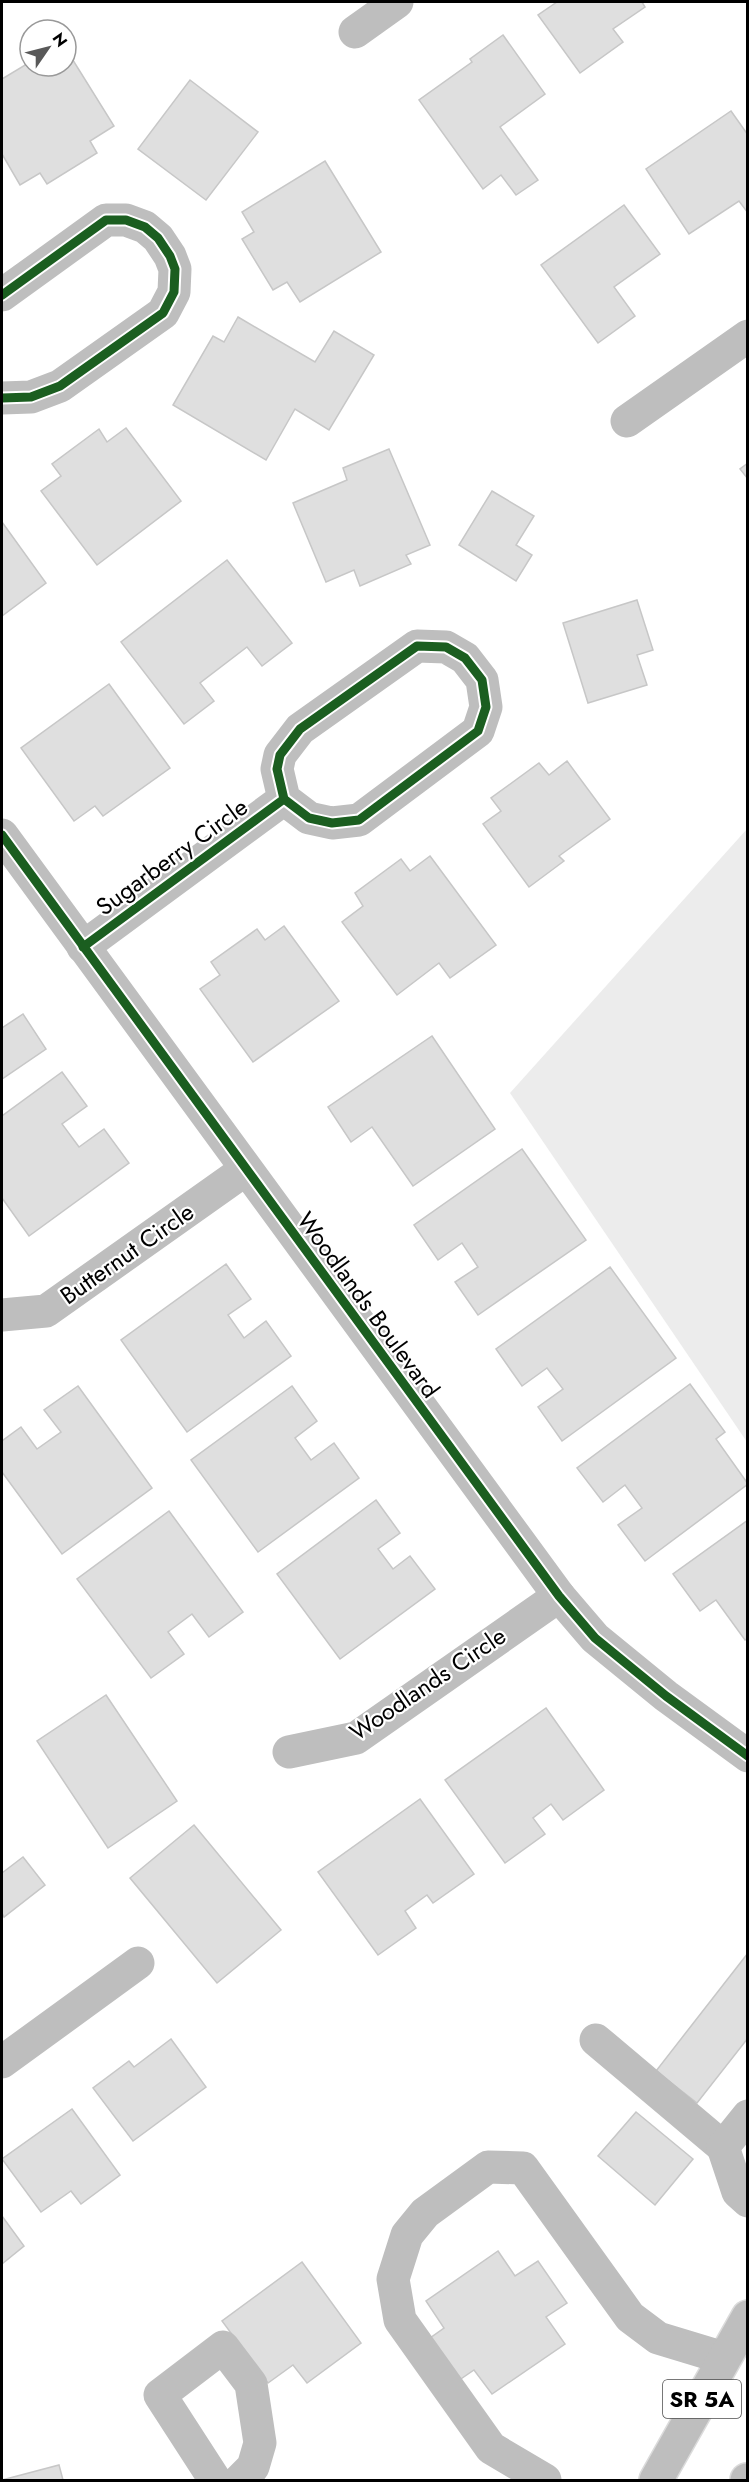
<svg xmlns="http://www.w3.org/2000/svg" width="749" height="2482" viewBox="0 0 749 2482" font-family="Jost,sans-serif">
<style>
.green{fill:#ececec}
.building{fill:#dfdfdf;stroke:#c7c7c7;stroke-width:1.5}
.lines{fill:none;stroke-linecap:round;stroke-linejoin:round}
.major-casing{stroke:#dbdbdb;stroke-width:36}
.minor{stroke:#bebebe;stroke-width:33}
.major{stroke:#bebebe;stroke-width:33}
.cycleway-casing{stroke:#fff;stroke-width:13}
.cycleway{stroke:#1b5e20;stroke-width:9}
.labels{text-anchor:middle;stroke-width:4.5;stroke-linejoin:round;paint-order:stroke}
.shield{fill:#fff;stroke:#4c4c4c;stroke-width:1.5}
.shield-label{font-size:22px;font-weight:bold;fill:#000}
.street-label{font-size:24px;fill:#000;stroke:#fff}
</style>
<rect width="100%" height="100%" fill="#fff"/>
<path class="green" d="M747 829V1442L510 1093Z"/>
<g class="building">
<path d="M557 2H642L645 7 613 29 623 42 580 73 538 15Z"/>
<path d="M503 35 545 94 500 127 538 180 516 195 501 175 483 189 419 100 472 62 470 59Z"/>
<path d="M66 49 114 126 90 141 97 153 47 184 40 173 20 185 2 154V79L30 62V66H66Z"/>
<path d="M190 80 258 132 206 200 138 149Z"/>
<path d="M731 111 748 135V213L739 201 689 234 646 169Z"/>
<path d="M325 161 381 252 300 302 287 282 273 290 242 239 254 232 242 212Z"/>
<path d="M624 205 660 254 614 287 635 316 598 343 541 265Z"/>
<path d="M238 317 315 362 334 331 374 355 329 430 295 409 266 460 173 405 213 336 224 342Z"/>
<path d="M126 428 181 501 97 565 41 491 61 476 52 464 99 429 107 442Z"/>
<path d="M389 449 430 545 406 555 411 564 360 586 354 570 326 582 293 503 347 480 343 468Z"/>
<path d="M748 463V479L740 469Z"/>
<path d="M492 491 534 516 516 545 532 555 516 581 459 545Z"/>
<path d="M2 522 46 583 2 616Z"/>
<path d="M227 560 292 643 262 666 247 647 200 683 214 701 184 724 121 642Z"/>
<path d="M637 600 653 650 637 655 647 685 588 703 563 623Z"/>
<path d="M109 684 170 768 103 816 95 806 74 821 21 748Z"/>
<path d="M567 761 610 819 559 856 564 861 529 887 483 824 501 811 491 798 539 763 549 775Z"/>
<path d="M430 856 496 945 450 978 439 963 397 995 342 922 363 906 355 893 401 859 410 871Z"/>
<path d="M284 926 339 1001 253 1062 200 989 220 975 211 962 257 929 265 940Z"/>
<path d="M23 1014 46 1049 2 1079V1028Z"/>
<path d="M432 1036 495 1129 413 1186 372 1127 351 1142 328 1107Z"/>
<path d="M62 1072 87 1106 62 1124 79 1147 104 1129 129 1163 29 1236 2 1198V1116Z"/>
<path d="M522 1149 586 1240 478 1315 455 1282 478 1267 462 1243 438 1260 414 1225Z"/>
<path d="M226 1264 251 1299 228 1315 244 1338 266 1321 291 1356 187 1432 121 1340Z"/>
<path d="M610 1267 676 1358 562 1441 538 1407 563 1389 547 1368 522 1386 496 1349Z"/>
<path d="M690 1384 725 1432 716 1439 748 1484 645 1561 618 1525 642 1508 625 1485 603 1502 577 1468Z"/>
<path d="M78 1386 152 1488 62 1554 2 1472V1441L21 1427 37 1449 61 1432 44 1410Z"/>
<path d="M292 1386 317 1421 295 1438 311 1460 334 1443 359 1478 258 1552 191 1460Z"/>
<path d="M376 1500 400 1533 378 1549 393 1569 410 1556 435 1589 340 1659 277 1574Z"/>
<path d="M169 1511 243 1612 209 1637 192 1614 168 1632 184 1654 151 1678 77 1579Z"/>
<path d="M748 1520V1638L745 1640 716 1600 700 1611 673 1574Z"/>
<path d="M106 1695 177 1801 108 1848 37 1741Z"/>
<path d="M546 1708 604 1790 563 1820 551 1804 533 1818 545 1834 505 1863 445 1780Z"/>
<path d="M420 1799 474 1874 433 1903 427 1895 405 1911 416 1928 378 1955 318 1872Z"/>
<path d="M194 1825 281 1930 217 1983 130 1878Z"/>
<path d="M23 1857 45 1885 4 1917 2 1913V1873Z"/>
<path d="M748 1953V2038L697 2103 656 2071Z"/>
<path d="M171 2039 206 2087 133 2141 93 2088 129 2061 134 2067Z"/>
<path d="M72 2109 120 2175 81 2204 71 2191 41 2212 2 2159Z"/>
<path d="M636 2112 693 2159 655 2205 598 2156Z"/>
<path d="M2 2216 24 2246 2 2264Z"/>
<path d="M498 2251 515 2276 538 2261 567 2303 546 2317 565 2344 492 2394 474 2370 452 2385 423 2343 444 2328 426 2301Z"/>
<path d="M302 2262 361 2343 307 2383 293 2365 268 2383 222 2321Z"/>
<path d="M59 2465 63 2480H2Z"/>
</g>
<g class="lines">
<g class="major-casing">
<g id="major">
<path d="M656 2480 748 2317"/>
<path d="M747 2480H748"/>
</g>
</g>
<g class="minor">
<path d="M355 32 397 2"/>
<path d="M2 295 106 220H126L145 227 158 238 170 256 175 269 174 292 163 313 60 386 31 397 2 398"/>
<path d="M627 421 748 336"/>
<path d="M2 835 559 1596 595 1638 666 1696 748 1756"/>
<path d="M83 947 284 799 309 818 332 823 359 820 478 731 486 707 482 680 465 658 446 647 417 646 300 729 280 755 277 769 284 799"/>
<path d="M2 1315 46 1311 245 1170"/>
<path d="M289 1752 356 1738 559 1596"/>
<path d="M596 2040 723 2147"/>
<path d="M2 2062 138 1963"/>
<path d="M748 2116 723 2147 738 2192 748 2201"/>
<path d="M215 2480 160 2395 223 2347 251 2384 260 2443 253 2467 240 2480"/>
<path d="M545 2480 491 2448 400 2320 393 2279 407 2235 425 2213 488 2167 523 2168 630 2317 658 2338 724 2358"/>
</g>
<use href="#major" class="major"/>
<g class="cycleway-casing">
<g id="cycleway">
<path d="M2 295 106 220H126L145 227 158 238 170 256 175 269 174 292 163 313 60 386 31 397 2 398"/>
<path d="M2 835 559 1596 595 1638 666 1696 748 1756"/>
<path d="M83 947 284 799 309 818 332 823 359 820 478 731 486 707 482 680 465 658 446 647 417 646 300 729 280 755 277 769 284 799"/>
</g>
</g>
<use href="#cycleway" class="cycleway"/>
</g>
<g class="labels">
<rect class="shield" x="663" y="2380" width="78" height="38" rx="4.5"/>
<g class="shield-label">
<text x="702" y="2407">SR 5A</text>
</g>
<g class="street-label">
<text transform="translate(172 857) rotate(-36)" y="8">Sugarberry Circle</text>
<text transform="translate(127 1254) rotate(-35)" y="8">Butternut Circle</text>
<text transform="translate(368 1305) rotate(54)" y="8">Woodlands Boulevard</text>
<text transform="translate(428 1684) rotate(-34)" y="8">Woodlands Circle</text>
</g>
</g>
<rect width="749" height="2482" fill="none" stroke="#000000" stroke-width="6"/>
<g transform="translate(48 48) rotate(55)"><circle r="28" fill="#ffffff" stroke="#999999" stroke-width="1.5"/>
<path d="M0-4.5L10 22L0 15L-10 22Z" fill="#595959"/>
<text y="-9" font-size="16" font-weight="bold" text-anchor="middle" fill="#000000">N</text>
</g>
</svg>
